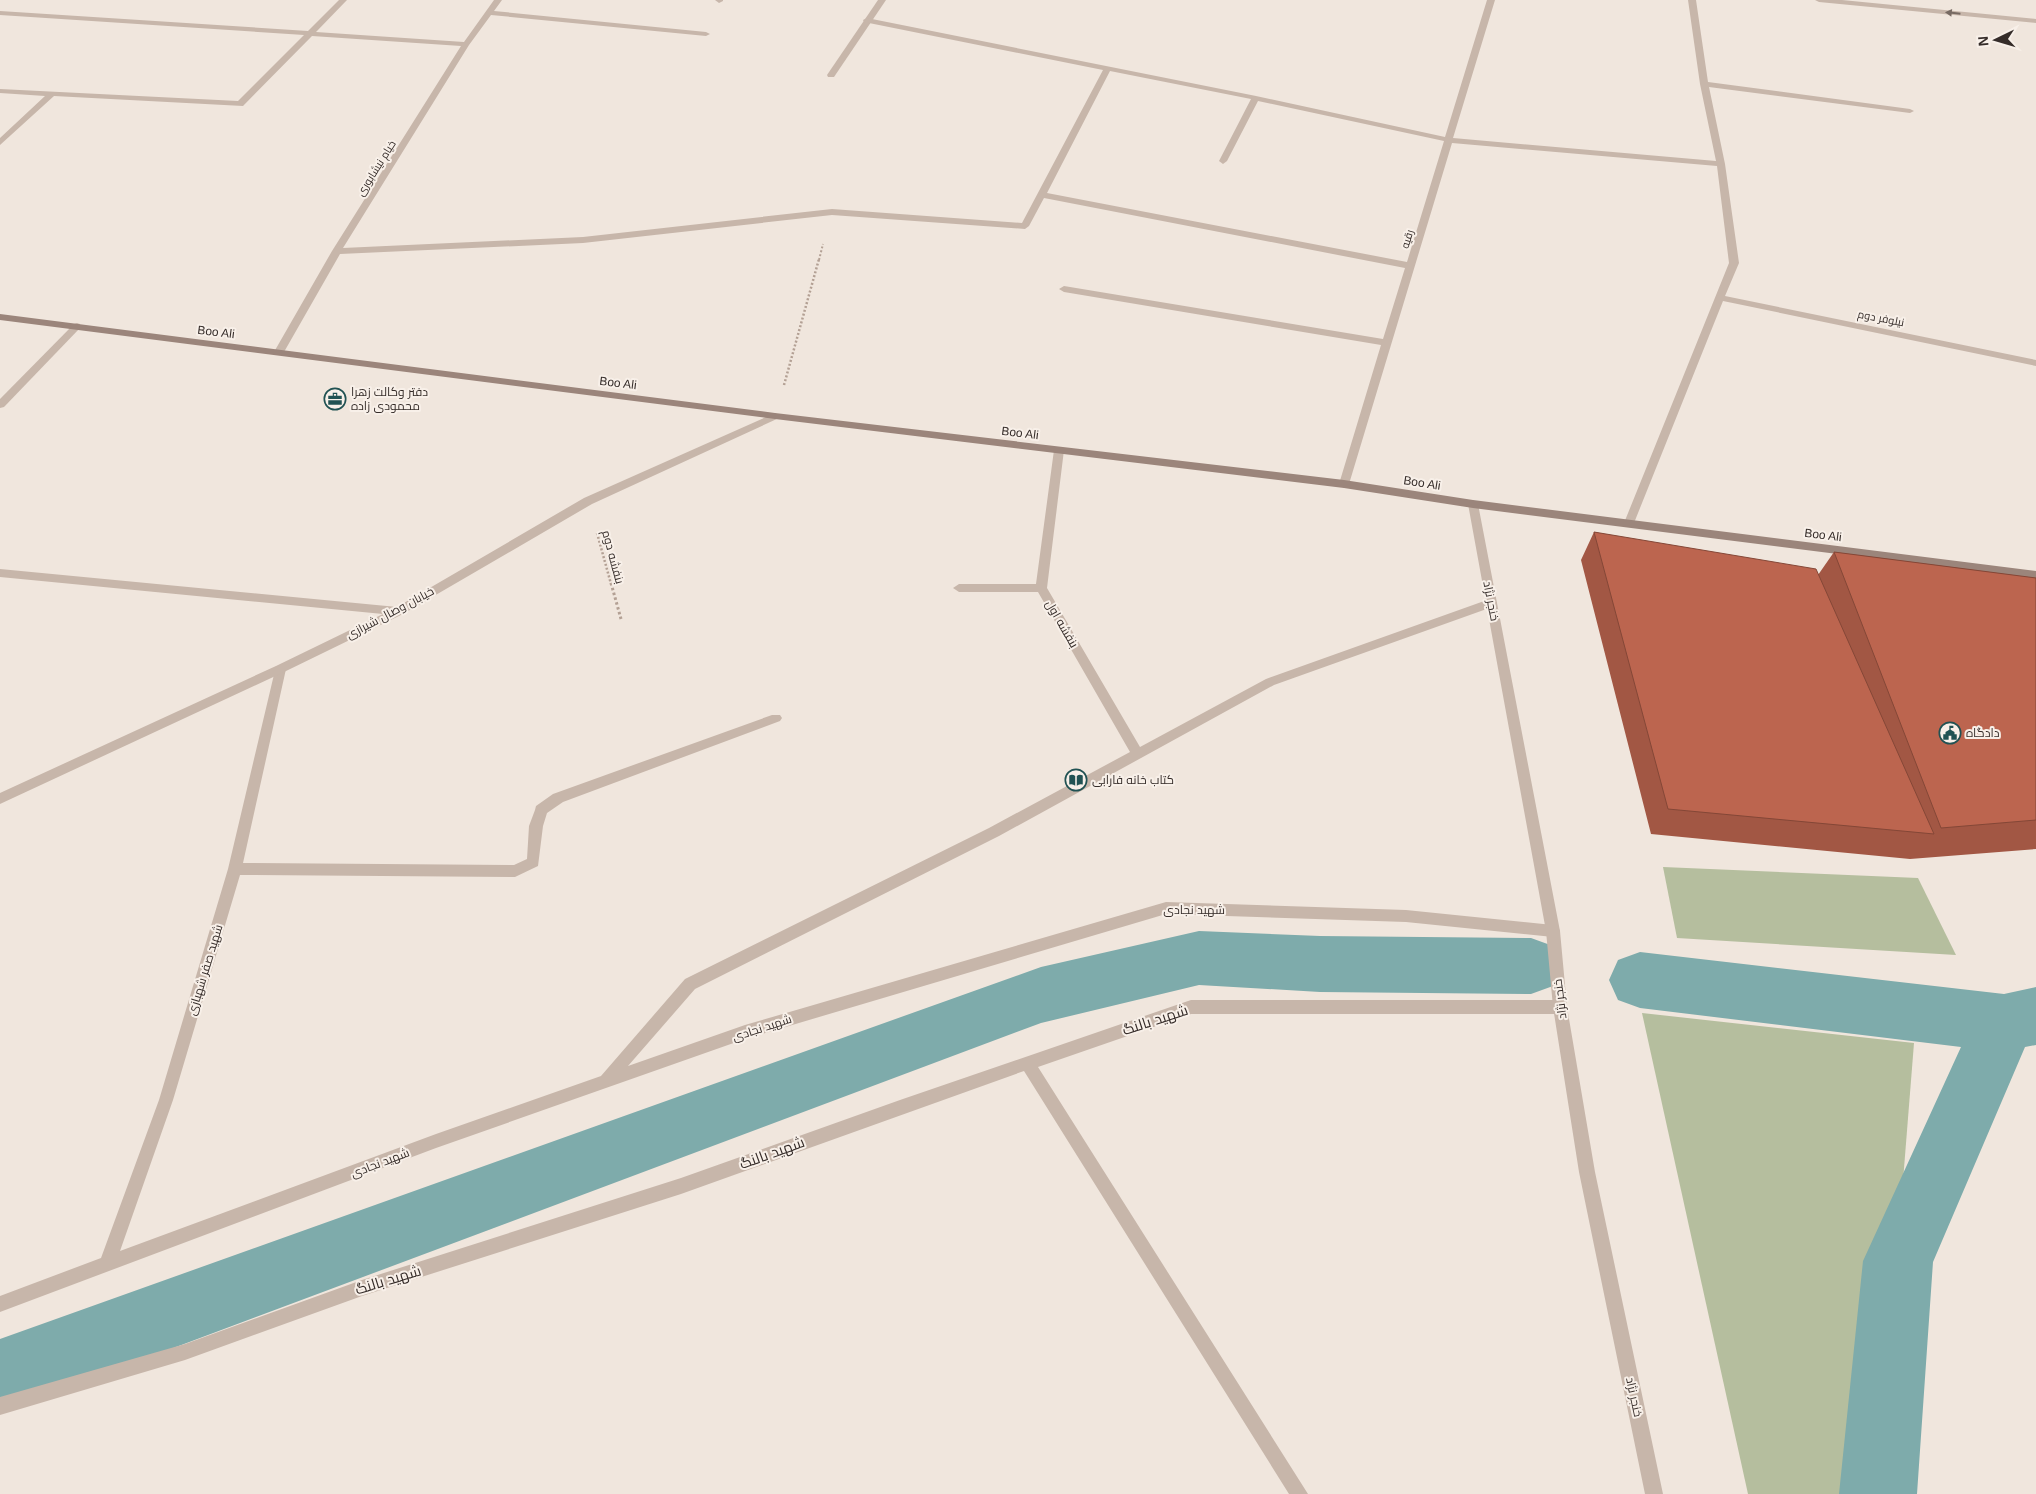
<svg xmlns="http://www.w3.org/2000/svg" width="2036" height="1494" viewBox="0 0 2036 1494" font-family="Helvetica,Cairo,sans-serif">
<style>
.green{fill:#b5be9e}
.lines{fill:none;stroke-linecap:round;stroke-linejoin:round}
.canal{fill:#7eabab;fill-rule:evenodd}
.path-far2{stroke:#b3a094;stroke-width:2;stroke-dasharray:2 2;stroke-linecap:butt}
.path-far1{stroke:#b3a094;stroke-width:2.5;stroke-dasharray:2 2;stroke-linecap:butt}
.path{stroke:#b3a094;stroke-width:3;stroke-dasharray:2.5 2.5;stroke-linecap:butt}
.service{fill:#c7b6aa;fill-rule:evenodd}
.minor{fill:#c7b6aa;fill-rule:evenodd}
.tertiary{fill:#c7b6aa;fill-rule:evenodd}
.secondary{fill:#9b857b;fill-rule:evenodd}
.wall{fill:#a25744}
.building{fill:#bc654f;stroke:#844737}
.oneway{fill:#776a63}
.labels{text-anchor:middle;stroke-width:4;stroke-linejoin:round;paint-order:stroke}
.far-street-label{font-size:11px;fill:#352c29;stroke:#f8f0e9}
.street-label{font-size:12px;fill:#352c29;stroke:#f8f0e9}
.poi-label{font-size:12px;fill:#352c29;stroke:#f8f0e9;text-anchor:start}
.near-street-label{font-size:15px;fill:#352c29;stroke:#f8f0e9}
</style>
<rect width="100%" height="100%" fill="#f0e6dd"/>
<g class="green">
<path d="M1663 867 1918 878 1956 955 1677 938Z"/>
<path d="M1642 1013 1914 1043 1878 1494H1748Z"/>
</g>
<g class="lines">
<g class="canal">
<path d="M1199 931 1320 936 1531 938 1553 946 1562 966 1553 986 1531 994 1320 992 1199 985 1041 1023 0 1413V1339L1041 967Z"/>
<path d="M1640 952 2004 994 2036 987V1045L2025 1047 1933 1262 1917 1494H1839L1863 1261 1961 1047 1640 1008 1618 1000 1609 980 1618 960Z"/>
</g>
<path class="path-far2" d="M819 260 823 244"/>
<g class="path-far1">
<path d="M784 385 819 259"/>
<path d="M597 533 611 584"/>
</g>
<path class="path" d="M611 583 621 619"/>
<g class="service">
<path d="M878 0H886L834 77H828L827 75Z"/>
<path d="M1059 447 1064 450 1047 588 1140 747 1266 679 1487 600H1495L1497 603 1495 606 1274 685 999 836 695 989 628 1066 745 1025 1166 902 1406 910 1553 925 1558 927 1560 931 1558 935 1553 937 1406 922 1166 914 745 1039 436 1148 0 1312V1296L101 1258 159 1100 228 869 276 666H284L286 669 243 863 514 865 527 859 529 826 535 810 536 806 553 794 772 715H780L782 718 780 721 563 802 547 813 543 826 538 866 515 877 240 875 173 1100 120 1251 436 1134 601 1076 685 979 989 828 1130 752 1038 592H959L953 588 959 584H1036L1054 450Z"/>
<path d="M1191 1000H1560L1565 1002 1567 1007 1565 1012 1560 1014H1191L1038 1067 1308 1494H1289L1024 1071 681 1194 362 1296 185 1360 0 1415V1397L185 1344 362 1280 681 1178 900 1100Z"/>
</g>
<g class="minor">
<path d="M339 0H347L316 32 464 42 494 0H502L494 11 706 32 710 34 706 36 491 15 469 45 343 248 583 237 832 209 1022 223 1103 70 864 22 863 20 867 18 1256 96 1445 137 1487 0H1495L1453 138 1716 161 1700 84 1688 0H1696L1708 82 1910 109 1914 111 1910 113 1709 87 1725 164 1739 263 1725 296 2036 360V366L1723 301 1634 523 1629 527 1624 523 1729 263 1717 166 1452 143 1349 484 1344 488 1339 484 1381 345 1064 292 1059 289 1064 286 1383 339 1405 268 1044 198 1029 226 1025 229 832 215 583 243 340 254 284 352 279 355 274 352 332 251 461 46 312 36 243 106 54 96 0 145V138L45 96 0 93V89L238 101 304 35 0 15V11L308 31ZM1110 71 1251 99 1219 161 1223 164 1227 161 1258 101 1444 141 1407 262 1047 193Z"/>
<path d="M715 0H723V1L719 3Z"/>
<path d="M77 323 80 324V328L4 407 0 408V399L74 324Z"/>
<path d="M775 413 780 416 779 418 592 504 403 614 284 672 0 804V793L276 666 383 614 0 577V569L397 607 584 498Z"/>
</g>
<g class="tertiary">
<path d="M1815 0H1842L2036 19V23L1819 2Z"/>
<path d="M1473 500 1478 504 1560 931 1567 1007 1595 1172 1663 1494H1645L1579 1172 1553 1007 1546 931 1468 504Z"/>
</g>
<path class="secondary" d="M0 314 775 413 1344 480 1473 500 2036 571V579L1473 508 1344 488 775 419 0 320Z"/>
</g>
<path class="wall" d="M1594 532 1818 575 1834 552 2036 578V849L1910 859 1651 834 1581 560Z"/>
<g class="building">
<path d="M1594 532 1816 569 1934 834 1668 809Z"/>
<path d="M1834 552 2036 578V820L1941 828Z"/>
</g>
<defs><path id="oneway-solid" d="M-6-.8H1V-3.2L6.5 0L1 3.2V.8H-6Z" transform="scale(1.25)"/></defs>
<use class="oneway" href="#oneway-solid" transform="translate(1953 13) rotate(-174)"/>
<defs>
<g id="office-ring" transform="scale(1.125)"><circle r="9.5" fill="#f8f0e9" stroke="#215253" stroke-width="1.5"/><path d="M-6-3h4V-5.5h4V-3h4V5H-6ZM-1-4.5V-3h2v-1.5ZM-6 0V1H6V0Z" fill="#215253"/></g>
<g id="civic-ring" transform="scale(1.125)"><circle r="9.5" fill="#f8f0e9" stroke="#215253" stroke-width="1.5"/><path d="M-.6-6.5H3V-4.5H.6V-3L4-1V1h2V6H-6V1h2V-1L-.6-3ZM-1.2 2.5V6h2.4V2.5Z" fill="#215253"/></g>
<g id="library-ring" transform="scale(1.125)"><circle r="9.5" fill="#f8f0e9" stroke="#215253" stroke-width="1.5"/><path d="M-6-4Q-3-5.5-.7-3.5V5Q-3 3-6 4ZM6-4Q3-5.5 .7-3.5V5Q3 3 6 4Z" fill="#215253"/></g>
</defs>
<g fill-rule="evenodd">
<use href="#office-ring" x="335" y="399"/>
<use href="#civic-ring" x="1950" y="733"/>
<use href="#library-ring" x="1076" y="780"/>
</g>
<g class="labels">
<g class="far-street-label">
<text transform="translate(376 168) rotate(-58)" y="4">خیام نیشابوری</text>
<text transform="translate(1407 239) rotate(-73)" y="4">رقیه</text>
<text transform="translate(1881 318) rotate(11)" y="4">نیلوفر دوم</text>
</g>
<g class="street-label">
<text transform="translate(216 332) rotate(7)" y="4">Boo Ali</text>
<text transform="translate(618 383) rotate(7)" y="4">Boo Ali</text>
<text transform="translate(1020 433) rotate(7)" y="4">Boo Ali</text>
<text transform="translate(1422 483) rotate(9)" y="4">Boo Ali</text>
<text transform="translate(1823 535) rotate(7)" y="4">Boo Ali</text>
<text transform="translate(613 557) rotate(75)" y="4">بنفشه دوم</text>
<text transform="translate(1491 601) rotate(79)" y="4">خنجر نژاد</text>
<text transform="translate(390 613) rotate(-28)" y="4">خیابان وصال شیرازی</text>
<text transform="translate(1062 624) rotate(60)" y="4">بنفشه اول</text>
<text x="1194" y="914">شهید نجادی</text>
<text transform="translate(205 970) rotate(-73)" y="4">شهید صفر شهبازی</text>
<text transform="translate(1560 999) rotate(-97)" y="4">خنجر نژاد</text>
<text transform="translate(762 1028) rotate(-18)" y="4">شهید نجادی</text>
<text transform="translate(380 1163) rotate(-21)" y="4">شهید نجادی</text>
<text transform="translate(1634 1397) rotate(78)" y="4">خنجر نژاد</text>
</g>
<g class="poi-label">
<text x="351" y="396">دفتر وکالت زهرا<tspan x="351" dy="14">محمودی زاده</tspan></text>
<text x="1966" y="737">دادگاه</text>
<text x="1092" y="784">کتاب خانه فارابی</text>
</g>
<g class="near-street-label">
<text transform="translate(1155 1020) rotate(-18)" y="5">شهيد بالنگ</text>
<text transform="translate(772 1153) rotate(-20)" y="5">شهيد بالنگ</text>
<text transform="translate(388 1280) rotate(-17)" y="5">شهيد بالنگ</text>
</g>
</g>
<g transform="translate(1996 40) rotate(265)" stroke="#f8f0e9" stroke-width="4" paint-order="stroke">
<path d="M0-4L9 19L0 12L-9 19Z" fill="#352c29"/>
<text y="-8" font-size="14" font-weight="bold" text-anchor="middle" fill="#352c29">N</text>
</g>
</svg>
